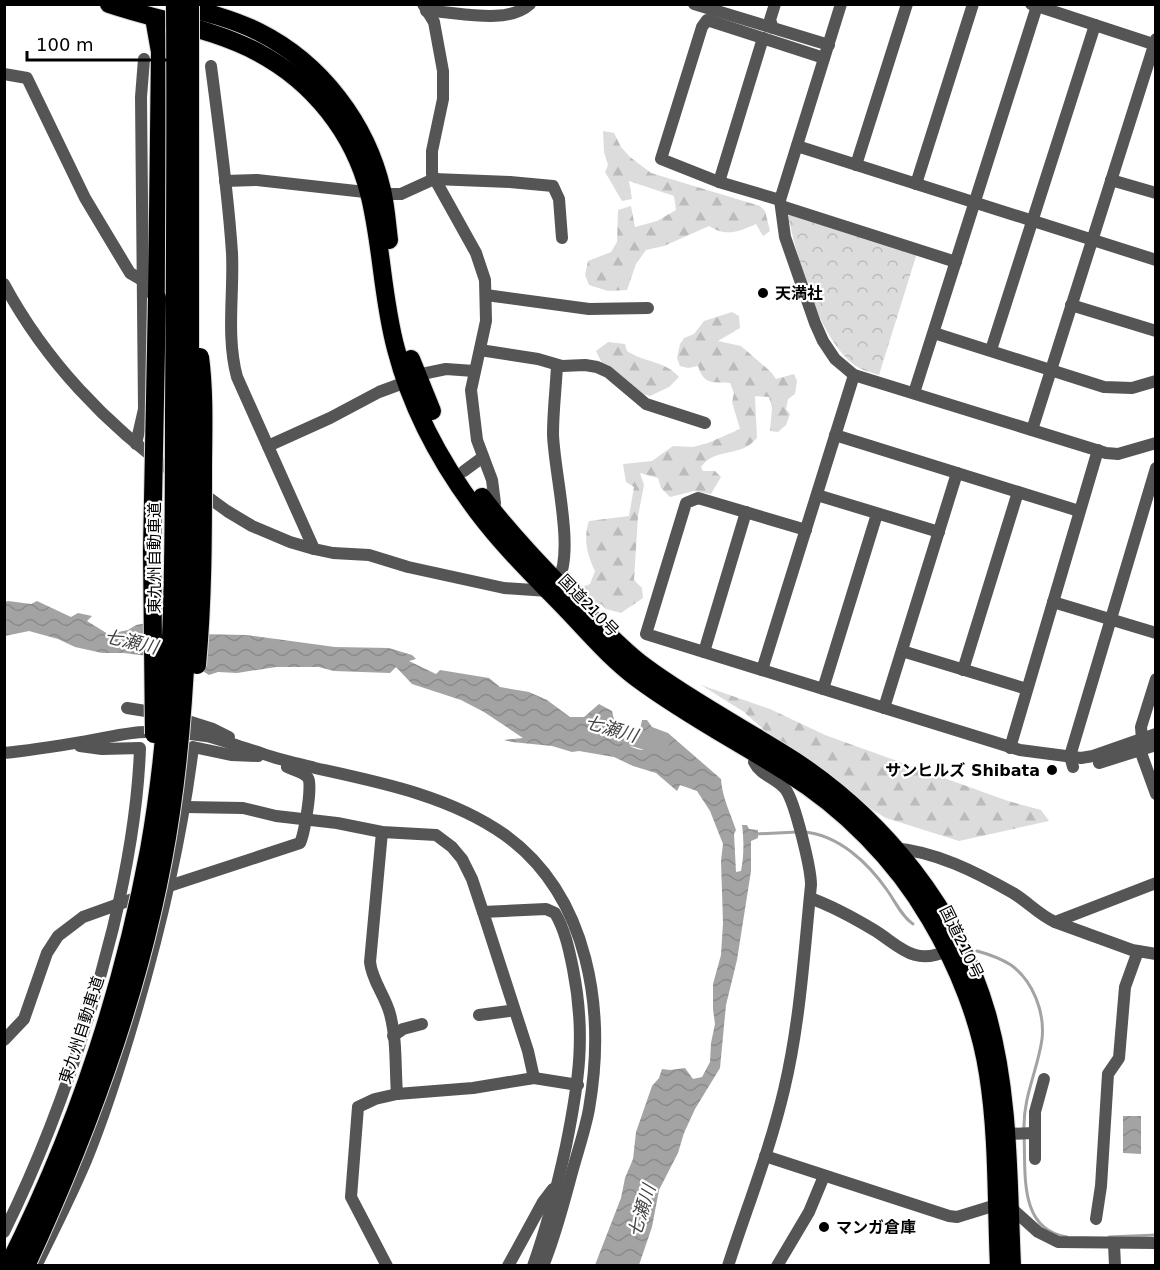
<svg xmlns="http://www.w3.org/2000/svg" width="1160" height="1270" viewBox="0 0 1160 1270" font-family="'DejaVu Sans','Noto Sans JP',sans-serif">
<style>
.forest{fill:url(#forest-firs)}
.park{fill:url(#park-crowns)}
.water{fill:url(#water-waves)}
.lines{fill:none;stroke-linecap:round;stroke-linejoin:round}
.stream{stroke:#a3a3a3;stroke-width:3}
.river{stroke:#a3a3a3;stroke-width:18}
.highway-casing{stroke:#dbdbdb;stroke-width:20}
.minor{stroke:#555;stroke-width:12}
.highway{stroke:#000;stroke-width:18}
.highway-bridge-casing{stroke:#dbdbdb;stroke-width:20;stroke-linecap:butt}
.highway-bridge{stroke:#000;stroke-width:18}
.poi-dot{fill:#000;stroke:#fff;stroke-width:2}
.labels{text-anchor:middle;stroke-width:4.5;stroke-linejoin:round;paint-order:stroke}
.poi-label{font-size:16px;font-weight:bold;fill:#000;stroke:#fff;text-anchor:start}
.street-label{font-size:16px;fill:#000;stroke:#fff}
.water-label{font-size:18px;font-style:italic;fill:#444;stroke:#fff}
</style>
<defs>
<pattern id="forest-firs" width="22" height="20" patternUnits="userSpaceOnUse" patternTransform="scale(1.5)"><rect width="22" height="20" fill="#dcdcdc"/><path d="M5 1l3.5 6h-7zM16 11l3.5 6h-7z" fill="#bbb"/></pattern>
<pattern id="park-crowns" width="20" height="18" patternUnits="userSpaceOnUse" patternTransform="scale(1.5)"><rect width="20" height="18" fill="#dcdcdc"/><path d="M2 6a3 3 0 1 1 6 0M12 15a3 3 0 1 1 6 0" fill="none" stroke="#bbb"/></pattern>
<pattern id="water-waves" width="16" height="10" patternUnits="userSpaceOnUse" patternTransform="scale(1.5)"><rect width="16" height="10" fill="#a3a3a3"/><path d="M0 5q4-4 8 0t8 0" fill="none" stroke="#8b8b8b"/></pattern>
</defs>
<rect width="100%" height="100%" fill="#fff"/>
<g class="forest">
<path d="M603 131 614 133 621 147 630 157 651 173 760 206 765 211 770 231 763 236 756 224C738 232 726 237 709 226L664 246 646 250 636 264 627 290 608 291 589 285 585 275 588 261 611 252 617 242 618 210 631 206 635 227 657 221 676 210 674 196 629 181 632 199 622 201 605 172 608 165 604 152Z"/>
<path d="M732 312 739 316 740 328 718 341 741 346 771 372 776 379 794 374 797 381 795 394 788 399 786 409 790 414 786 425 778 432 770 431 772 408 769 397 755 396 757 438C739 459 717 446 701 467L703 471H715L721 477 711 494 694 491 670 497 661 488 658 478 640 473 644 485 638 516 634 580 642 588 643 598 621 613 606 609 601 604 594 608 578 594 580 588 590 584 595 571C587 555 583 538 589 521L629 516 634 487 626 482 623 464 652 461 673 446 693 447 708 443 740 429 732 402 734 393 730 383C712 382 704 385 698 366L688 368 680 366 677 358 680 344 684 338 694 334 704 321Z"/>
<path d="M608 342 625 344 627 351C645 363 664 360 679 377L669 387 650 396C620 388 609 379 596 351Z"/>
<path d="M701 685 770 709 825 735 1008 801 1041 810 1049 821 959 841 886 818 874 811 834 779 773 738 744 712Z"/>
</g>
<path class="park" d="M793 213 917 253 879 375C870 372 860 370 853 364 817 335 798 260 788 216Z"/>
<g class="water">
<path d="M8 601 31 604 37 601 71 617 78 613 92 616 87 621 108 634 128 630 136 625 147 623 198 634 246 635 335 647 389 648 412 655 416 659 409 661 436 674 440 670 489 678 500 687 529 692 547 700 570 717H584L599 704 612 711C616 729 621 748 643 750V744L638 740 642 720H647L652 727 668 733 721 779C722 797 730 812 736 830L734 834 736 872 741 871C744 856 744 841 742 825H747L749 829 758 830V838L751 841V871L737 960 726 1005 720 1068 695 1109 684 1133 678 1153 659 1190 652 1227 639 1265H595L621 1198 625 1178 633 1159 636 1132 652 1086 659 1078 662 1069 670 1070 685 1068 693 1079 702 1077 710 1062 711 1043 715 1024 713 1009V984L721 955 723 923 721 861 723 844 710 811 697 791 680 785 677 791 656 773 633 766 614 757 579 751 572 752 552 746 512 742 504 740 523 738 484 712 461 700 412 684 396 667 390 673 334 671 319 667H276L237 673 218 672 209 675 201 670 196 662 124 653H102L75 647 58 639 29 631 5 636 4 602Z"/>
<path d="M1123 1116H1141V1154L1123 1153Z"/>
</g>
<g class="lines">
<g class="stream">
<path d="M804 832C839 835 868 863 887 890 895 901 902 917 913 924"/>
<path d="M756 834 797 832"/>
<path d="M977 951C988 954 1000 958 1011 965 1033 981 1045 1012 1042 1039 1038 1069 1023 1097 1024 1129"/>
<path d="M1024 1135C1026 1173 1018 1229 1067 1237"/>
<path d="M1109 1237 1156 1235"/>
</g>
<path class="river" d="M596 723 619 733 660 745"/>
<g class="highway-casing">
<g id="highway">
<path d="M109 4C159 21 213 28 259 53 313 82 354 133 369 193 382 244 382 298 396 349 411 407 441 463 477 511 504 547 536 578 567 610 590 634 611 659 638 679 685 714 737 741 786 772 844 808 896 860 930 919 958 966 980 1021 988 1074 998 1137 996 1202 999 1266"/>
<path d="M177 5C205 12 233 19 259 32 321 63 367 124 382 190 386 207 387 224 389 240"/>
<path d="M154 18 160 52 157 298"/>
<path d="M411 359 432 411"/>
<path d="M482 497C511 535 545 570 578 604 599 625 620 648 644 666 691 701 745 729 795 761 884 820 957 910 987 1014 1010 1096 1008 1181 1012 1266"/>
</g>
</g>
<g class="minor">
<path d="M423 4 434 22 443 71V99L432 151V174L476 253 485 280 486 321 471 390 477 440 492 480 495 503 493 511"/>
<path d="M694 4 773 28"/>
<path d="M775 4 770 20 773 28 829 45"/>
<path d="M841 4 780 200 785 237 815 323 823 341 835 359 854 375 1106 453 1118 454 1156 443"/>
<path d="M1031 4 1156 45"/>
<path d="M426 11C456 11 506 26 530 4"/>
<path d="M211 66C219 128 228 191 232 253 234 294 226 336 237 377L314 549"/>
<path d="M4 74 27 78 85 198 130 273 142 280"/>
<path d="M797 146 1156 260"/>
<path d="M856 165 907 4"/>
<path d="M1111 180 1156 193"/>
<path d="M225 181 257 180 383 194H401L434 179 510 182 553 186 559 199 562 238"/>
<path d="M719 182 763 38"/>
<path d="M916 184 973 4"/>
<path d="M780 200 719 182 661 159 702 27 707 20 824 58"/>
<path d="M781 206 956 262"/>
<path d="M4 284C45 360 106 425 177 475"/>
<path d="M486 295 589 309 648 308"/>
<path d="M1071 305 1156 331"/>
<path d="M934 333 1104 387 1132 388 1156 381"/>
<path d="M480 350 538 359 562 366 585 365 597 367 608 372 646 404 705 423"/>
<path d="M991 350 1095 25"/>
<path d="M417 375 446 369 474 371"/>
<path d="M914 393 1037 6"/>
<path d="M1032 430 1156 39"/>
<path d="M835 435 1079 511"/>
<path d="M136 444 144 409 141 97 144 59"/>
<path d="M268 446 330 418 379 392 406 382"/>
<path d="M464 471 483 457"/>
<path d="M201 492 227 511 252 526 290 542 314 549 333 553 369 555 408 567 504 588 548 591C551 588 555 585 558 581 575 550 554 472 553 434 553 411 556 388 557 365"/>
<path d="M817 495 939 532"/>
<path d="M806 530 698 498 686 503 646 634 1020 750 1081 758 1093 756 1156 734"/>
<path d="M1053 602 1156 633"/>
<path d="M902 651 1027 689"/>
<path d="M704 652 746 512"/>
<path d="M762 670 854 375"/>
<path d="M963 670 1018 492"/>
<path d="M823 689 877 514"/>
<path d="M127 708 158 713"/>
<path d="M884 708 957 473"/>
<path d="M175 717 213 729 229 737"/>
<path d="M1142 739 1141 727 1156 679"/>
<path d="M1010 748 1098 450"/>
<path d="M1140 750 1156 794"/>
<path d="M4 753C34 750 63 745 93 740 110 737 129 732 146 732 166 732 186 733 206 736 223 740 240 747 258 752 276 759 296 763 315 768 379 782 450 796 505 835 590 897 606 1011 589 1109 585 1131 577 1153 571 1176 563 1206 555 1237 543 1266"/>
<path d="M1099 763 1156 745"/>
<path d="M1073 767 1070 756 1156 468"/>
<path d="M185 807 243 808 276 816 337 823 382 832 436 835 452 847 462 859 472 879 483 912"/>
<path d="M382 832 370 962C372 981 385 995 390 1014 397 1040 395 1068 397 1094"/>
<path d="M892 848C935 851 976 872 1013 893 1028 902 1039 915 1055 922L1156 883"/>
<path d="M163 888 300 843C304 835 313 785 308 778 304 772 293 770 287 767"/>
<path d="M810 898C832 906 854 918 874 930 900 946 913 966 947 951"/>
<path d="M1055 922 1132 950 1156 954"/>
<path d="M479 1015 509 1011"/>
<path d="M393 1036 403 1029 422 1024"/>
<path d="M4 1040 24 1019 47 953 58 936 83 917 144 895"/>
<path d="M1006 1134 1034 1133"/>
<path d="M765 1156 949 1216 957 1217 996 1205"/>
<path d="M1035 1159V1112L1044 1079"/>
<path d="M1009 1206 1038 1232 1058 1242 1156 1243"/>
<path d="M1096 1219 1101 1186 1108 1074 1119 1058 1125 987 1138 951"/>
<path d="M4 1232C52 1135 87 1032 113 928 127 869 138 809 140 748L102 749 80 746"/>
<path d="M1114 1244 1115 1266"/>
<path d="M36 1266C53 1232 70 1198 85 1163 106 1112 122 1060 137 1008 162 922 182 835 193 747L231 755 258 756"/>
<path d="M387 1266 351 1197 358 1107 375 1099 397 1094 473 1088 534 1078 578 1085"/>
<path d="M508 1266 543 1202 553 1189"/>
<path d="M533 1266C547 1227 557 1187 566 1146 579 1082 586 1034 573 969 569 949 565 930 555 913L546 909 483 912 528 1051 534 1078"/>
<path d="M728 1266C747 1207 770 1150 784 1090 800 1023 804 954 811 885 811 868 795 803 786 790 777 778 761 776 754 762L757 754"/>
<path d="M777 1266 809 1212 824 1176"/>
</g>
<use href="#highway" class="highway"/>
<g class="highway-bridge-casing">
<g id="highway-bridge">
<path d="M197 665C203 600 203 537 203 472 203 434 205 395 200 357"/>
<path d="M154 734 152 551 157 298"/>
<path d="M8 1266C74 1135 122 994 149 850 175 704 174 559 174 412 175 276 176 140 175 4"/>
<path d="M26 1266C93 1121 148 970 171 812 190 683 189 554 190 425 190 285 190 145 190 4"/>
</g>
</g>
<use href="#highway-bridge" class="highway-bridge"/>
</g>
<g class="poi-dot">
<circle cx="763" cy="293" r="6"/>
<circle cx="1052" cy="770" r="6"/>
<circle cx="824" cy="1227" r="6"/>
</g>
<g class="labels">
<g class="poi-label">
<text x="775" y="299">天満社</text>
<text x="1040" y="776" text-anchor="end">サンヒルズ Shibata</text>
<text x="836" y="1233">マンガ倉庫</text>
</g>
<g class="street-label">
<text transform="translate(154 558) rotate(-90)" y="6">東九州自動車道</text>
<text transform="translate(589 605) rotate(46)" y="6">国道210号</text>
<text transform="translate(962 942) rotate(64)" y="6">国道210号</text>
<text transform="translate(81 1030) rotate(-72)" y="6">東九州自動車道</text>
</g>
<g class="water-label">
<text transform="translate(131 642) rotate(13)" y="6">七瀬川</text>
<text transform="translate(611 729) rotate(16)" y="6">七瀬川</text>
<text transform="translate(642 1211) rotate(-73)" y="6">七瀬川</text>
</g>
</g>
<rect width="1160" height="1270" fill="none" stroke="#000000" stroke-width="12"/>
<path d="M27 51v9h154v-9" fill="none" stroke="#000000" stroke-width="3"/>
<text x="36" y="51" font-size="18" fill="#000000" stroke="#ffffff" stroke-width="4.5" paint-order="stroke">100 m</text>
</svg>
